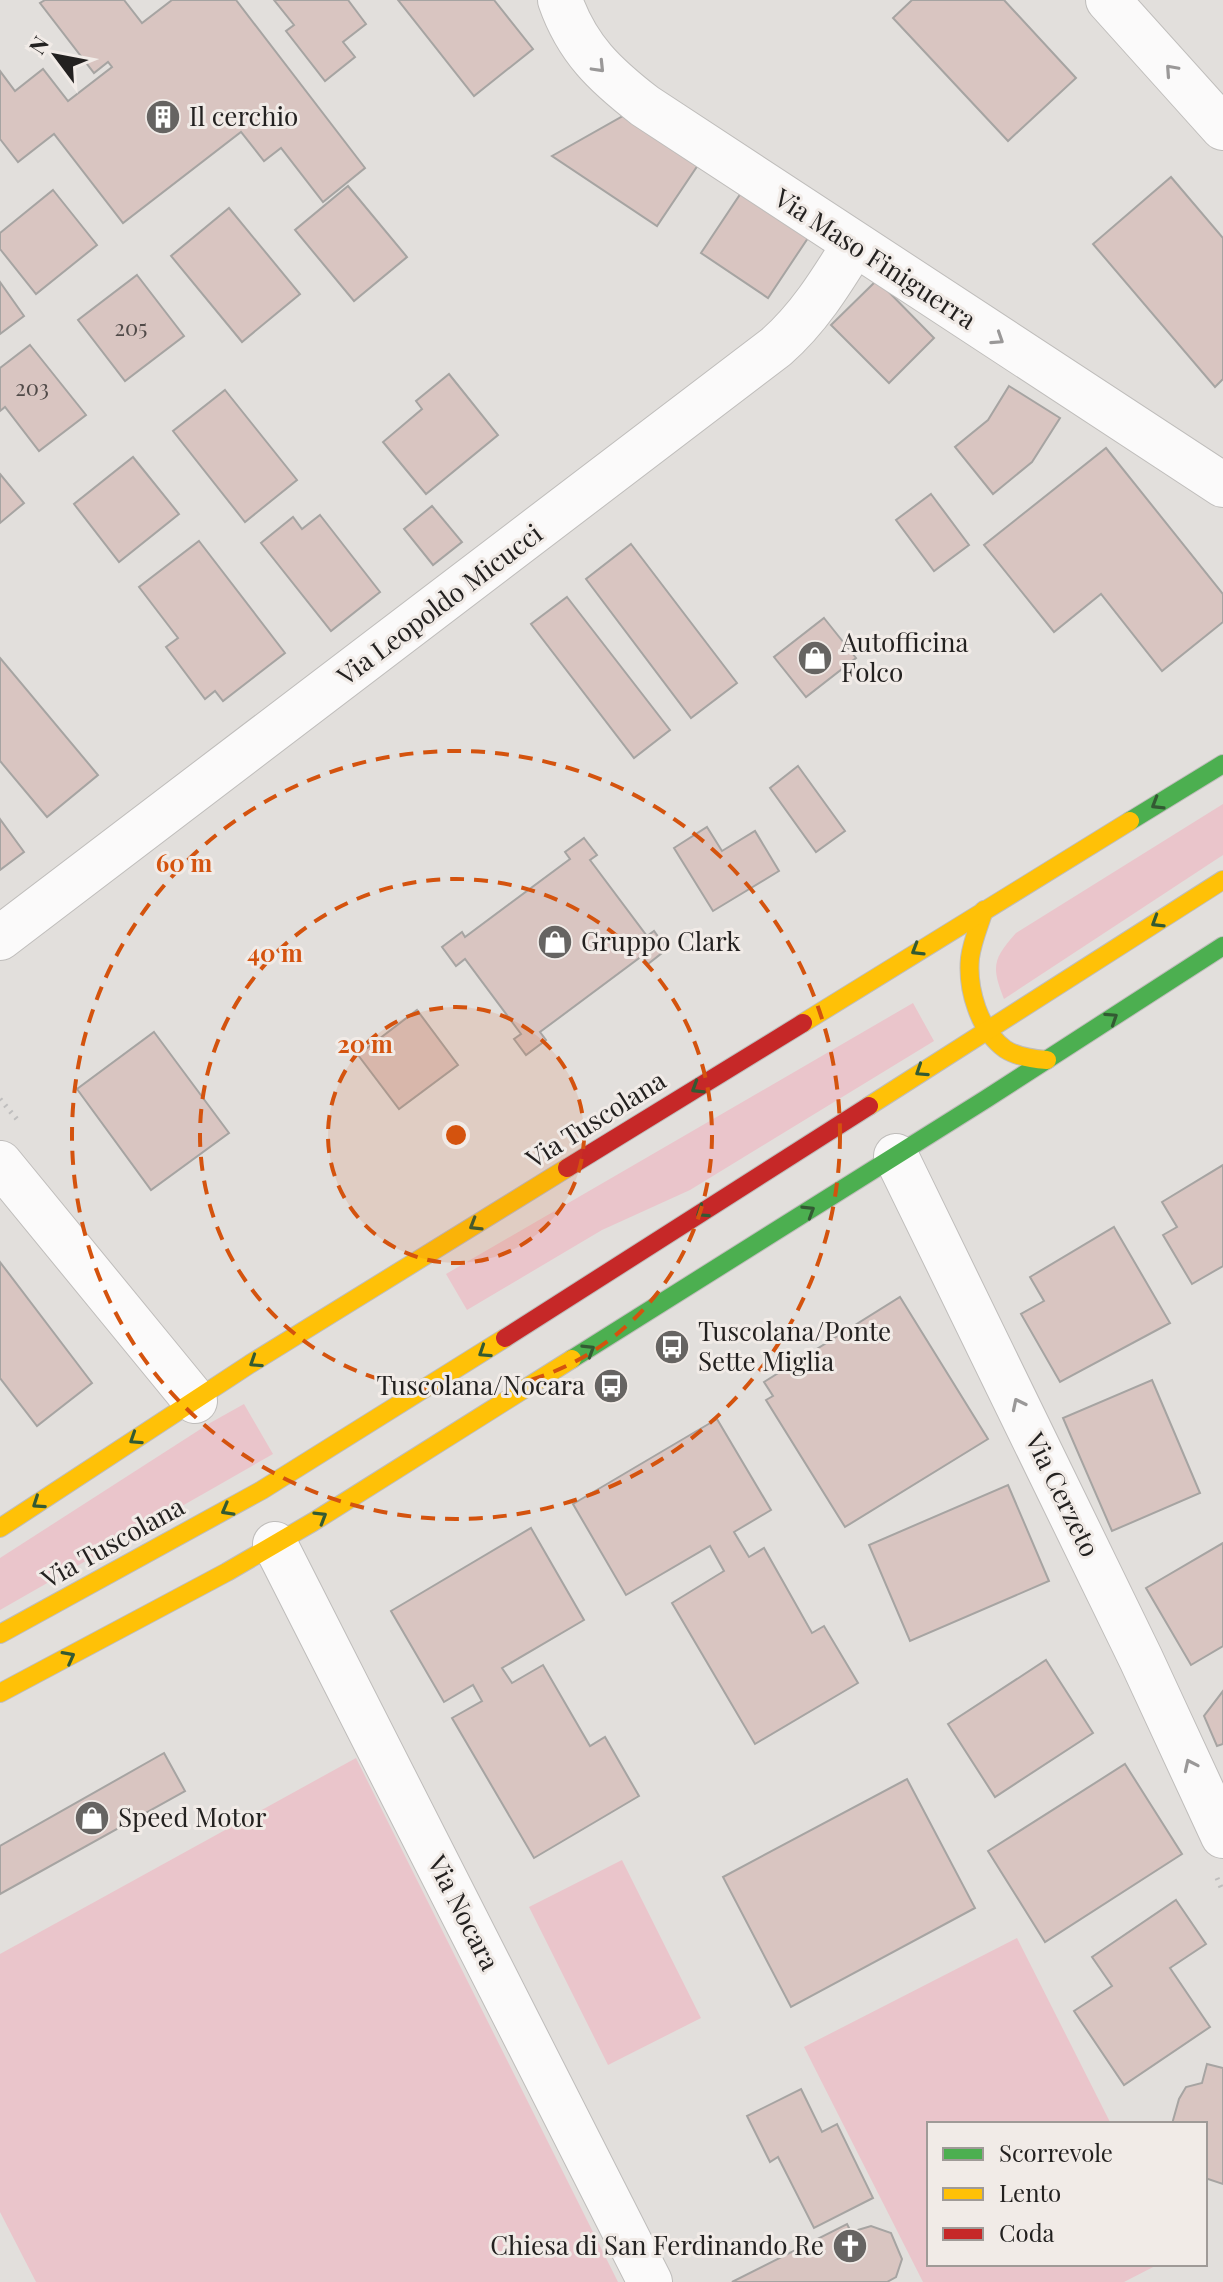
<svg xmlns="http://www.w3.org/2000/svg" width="1223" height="2282" viewBox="0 0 1223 2282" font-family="'Playfair Display',serif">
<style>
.green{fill:#eac5cb}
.building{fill:#d9c5c1;stroke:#a6a4a2;stroke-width:2}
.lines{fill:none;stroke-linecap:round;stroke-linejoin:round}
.street-casing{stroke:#bfbdbb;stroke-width:46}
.fast-casing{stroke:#bfbdbb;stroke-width:20}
.slow-casing{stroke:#bfbdbb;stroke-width:20}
.jam-casing{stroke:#bfbdbb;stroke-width:20}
.path{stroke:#bfbebe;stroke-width:5;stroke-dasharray:2 6;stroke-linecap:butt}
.street{stroke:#fbfafa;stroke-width:44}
.fast{stroke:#4caf50;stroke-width:18}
.slow{stroke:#ffc107;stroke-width:18}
.jam{stroke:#c62828;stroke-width:18}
.oneway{stroke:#9a9898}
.oneway2{stroke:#335a33}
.ring{fill:none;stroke:#d4530e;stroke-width:4;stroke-dasharray:14 10}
.labels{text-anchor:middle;stroke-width:6;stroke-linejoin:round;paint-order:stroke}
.number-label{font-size:22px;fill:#504a48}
.poi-label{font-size:26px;fill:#232120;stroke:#f1ebe7;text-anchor:start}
.street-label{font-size:26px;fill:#232120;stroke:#f1ebe7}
.centre{fill:#d4530e;stroke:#f1ebe7;stroke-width:4}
.ring-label{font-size:24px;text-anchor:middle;font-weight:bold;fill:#d4530e;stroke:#f1ebe7;stroke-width:6;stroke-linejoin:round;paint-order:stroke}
</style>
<rect width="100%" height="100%" fill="#e2dfdc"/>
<g class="green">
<path d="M1223 804V855L1004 999C991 966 993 959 1016 933Z"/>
<path d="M913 1003 934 1041 690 1190 602 1230 467 1310 446 1274Z"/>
<path d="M244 1404 273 1454 0 1610V1558L210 1423Z"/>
<path d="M356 1758 618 2282H36L0 2212V1954Z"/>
<path d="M622 1860 701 2018 608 2065 529 1907Z"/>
<path d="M1017 1938 1111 2124H929V2264H1159L1124 2282H923L804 2047Z"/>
</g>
<g class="building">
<path d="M45 0H124L142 23 172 0H236L365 168 323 202 281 148 264 161 241 132 123 223 54 134 18 162 0 139V71L15 91 43 69 68 101 112 67 108 62 94 73 40 3Z"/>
<path d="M274 0H348L366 24 343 42 355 57 325 81 286 31 294 25Z"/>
<path d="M398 0H494L533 49 474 96Z"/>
<path d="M912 0H1004L1076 78 1008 141 893 18Z"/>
<path d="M623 116 698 165 657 226 552 156Z"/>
<path d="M1171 177 1223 238V379L1215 387 1093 244Z"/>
<path d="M348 186 407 257 354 301 295 230Z"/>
<path d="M53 190 97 245 36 294 0 249V233Z"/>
<path d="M741 193 808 238 768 298 701 253Z"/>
<path d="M229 208 300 294 242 342 171 256Z"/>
<path d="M137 275 184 336 125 381 78 320Z"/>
<path d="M877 280 934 338 889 383 831 325Z"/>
<path d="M0 282 24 316 0 334Z"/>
<path d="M30 345 86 415 39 451 5 407 0 411V368Z"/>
<path d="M449 374 498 435 426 494 383 442 422 409 416 401Z"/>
<path d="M1009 386 1060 418 1032 462 993 494 955 447 988 420Z"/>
<path d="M225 390 297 480 245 522 173 431Z"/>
<path d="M1106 448 1223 594V622L1162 671 1101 594 1054 632 984 545Z"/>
<path d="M133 457 179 514 119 562 74 504Z"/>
<path d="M0 474 24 503 0 523Z"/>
<path d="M931 494 969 545 934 571 896 520Z"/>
<path d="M432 506 462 542 433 565 404 529Z"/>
<path d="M320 515 380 592 331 631 261 543 293 517 302 529Z"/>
<path d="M199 541 285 653 223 701 215 691 205 699 166 647 178 638 139 587Z"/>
<path d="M631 544 737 683 691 718 586 579Z"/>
<path d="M567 597 670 730 634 758 531 624Z"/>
<path d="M824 618 856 658 806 697 774 657Z"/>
<path d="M0 658 98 775 47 817 0 761Z"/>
<path d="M798 766 845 831 816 852 770 788Z"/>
<path d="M0 819 24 852 0 870Z"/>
<path d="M707 827 722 851 755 831 779 871 713 911 674 848Z"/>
<path d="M584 838 597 855 590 860 647 936 654 931 667 949 648 964 642 956 540 1032 546 1040 526 1055 514 1039 521 1034 465 959 456 966 442 947 462 932 465 937 570 859 565 852Z"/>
<path d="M417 1010 458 1065 399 1109 358 1055Z"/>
<path d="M154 1032 229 1133 151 1190 77 1089Z"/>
<path d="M1223 1165V1266L1192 1284 1163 1235 1177 1227 1162 1202Z"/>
<path d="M1114 1227 1170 1323 1060 1382 1021 1314 1044 1301 1030 1277Z"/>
<path d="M0 1262 92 1383 37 1426 0 1378Z"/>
<path d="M900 1297 988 1439 845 1527 766 1400 773 1396 764 1382Z"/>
<path d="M1152 1380 1200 1493 1112 1531 1063 1418Z"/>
<path d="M717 1419 771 1510 734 1532 749 1557 764 1548 812 1633 824 1626 858 1683 755 1744 672 1603 724 1571 710 1546 626 1595 573 1504Z"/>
<path d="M1008 1485 1049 1581 910 1641 869 1545Z"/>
<path d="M531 1528 584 1620 502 1668 512 1683 543 1665 590 1746 605 1737 639 1796 534 1858 452 1718 482 1701 473 1685 444 1702 391 1611Z"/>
<path d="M1223 1543V1646L1191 1665 1146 1588Z"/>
<path d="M1046 1660 1093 1733 995 1797 948 1724Z"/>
<path d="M1223 1691V1744L1217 1746 1204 1716Z"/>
<path d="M164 1753 185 1791 0 1894V1846Z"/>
<path d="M1125 1764 1182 1854 1045 1942 988 1851Z"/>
<path d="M907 1779 975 1908 791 2007 723 1877Z"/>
<path d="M1176 1900 1206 1944 1170 1968 1210 2027 1124 2085 1074 2011 1112 1986 1092 1957Z"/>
<path d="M1207 2064 1223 2068V2184L1205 2178V2124H1172L1179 2099 1186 2087 1202 2083Z"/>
<path d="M801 2089 822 2132 837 2124 873 2198 814 2228 778 2157 770 2162 747 2116Z"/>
<path d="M847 2224 851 2232 871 2226 891 2233 902 2259 896 2277 887 2282H732Z"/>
</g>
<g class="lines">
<g class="street-casing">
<g id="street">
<path d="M560 0C577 49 605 75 645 106L1223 485"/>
<path d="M1108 0 1223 128"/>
<path d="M0 938 776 347C809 318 831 282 854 245"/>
<path d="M896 1156 1141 1659 1223 1836"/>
<path d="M0 1163 195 1401"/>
<path d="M275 1544 650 2282"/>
</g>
</g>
<g class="fast-casing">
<g id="fast">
<path d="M1130 821 1223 764"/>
<path d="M572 1359 986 1099 1223 946"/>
</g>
</g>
<g class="slow-casing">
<g id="slow">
<path d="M984 910C979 926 972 942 970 958 967 989 979 1030 1005 1049 1017 1057 1033 1059 1047 1060"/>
<path d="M803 1023 1130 821"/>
<path d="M869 1106 1223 880"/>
<path d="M0 1528 250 1364 567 1168"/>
<path d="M0 1634 262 1490 505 1338"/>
<path d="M0 1693 227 1572 313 1522 572 1359"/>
</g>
</g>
<g class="jam-casing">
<g id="jam">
<path d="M567 1168 803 1023"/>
<path d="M505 1338 869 1106"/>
</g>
</g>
<g class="path">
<path d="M0 1099 20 1123"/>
<path d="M1217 1878 1223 1892"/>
</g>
<use href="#street" class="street"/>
<use href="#fast" class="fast"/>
<use href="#slow" class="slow"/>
<use href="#jam" class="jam"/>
</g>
<defs><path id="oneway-chevron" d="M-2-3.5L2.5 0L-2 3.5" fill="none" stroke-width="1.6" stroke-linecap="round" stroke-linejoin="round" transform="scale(2)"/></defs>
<g class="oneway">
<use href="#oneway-chevron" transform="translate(599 67) rotate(46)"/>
<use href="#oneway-chevron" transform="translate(1171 70) rotate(-132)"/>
<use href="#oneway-chevron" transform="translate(998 339) rotate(33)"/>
<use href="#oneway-chevron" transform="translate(1018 1404) rotate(-116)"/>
<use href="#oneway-chevron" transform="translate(1190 1765) rotate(-115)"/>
</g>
<g class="oneway2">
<use href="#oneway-chevron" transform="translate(1157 804) rotate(149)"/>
<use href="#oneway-chevron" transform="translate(1157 922) rotate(148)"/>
<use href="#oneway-chevron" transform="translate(917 950) rotate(149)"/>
<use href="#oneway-chevron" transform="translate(1112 1018) rotate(-33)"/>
<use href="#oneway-chevron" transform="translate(921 1071) rotate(147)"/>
<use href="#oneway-chevron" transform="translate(697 1088) rotate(148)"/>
<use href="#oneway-chevron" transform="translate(809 1211) rotate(-32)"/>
<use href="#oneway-chevron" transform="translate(702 1212) rotate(147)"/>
<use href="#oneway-chevron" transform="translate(475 1225) rotate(149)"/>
<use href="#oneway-chevron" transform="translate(589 1350) rotate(-32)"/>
<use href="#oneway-chevron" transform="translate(484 1352) rotate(147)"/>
<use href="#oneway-chevron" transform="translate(255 1362) rotate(147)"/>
<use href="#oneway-chevron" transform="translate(135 1439) rotate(147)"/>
<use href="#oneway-chevron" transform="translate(38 1503) rotate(146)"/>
<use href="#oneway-chevron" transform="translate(227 1510) rotate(151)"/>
<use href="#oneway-chevron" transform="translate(321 1517) rotate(-31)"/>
<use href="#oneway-chevron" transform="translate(69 1657) rotate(-28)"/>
</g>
<circle cx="456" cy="1135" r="128" fill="#d4530e" fill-opacity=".12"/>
<g class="ring">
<circle cx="456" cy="1135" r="128"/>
<circle cx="456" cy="1135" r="256"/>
<circle cx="456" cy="1135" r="384"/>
</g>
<defs>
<g id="building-disc" transform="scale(1.8)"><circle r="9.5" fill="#666462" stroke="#f1ebe7"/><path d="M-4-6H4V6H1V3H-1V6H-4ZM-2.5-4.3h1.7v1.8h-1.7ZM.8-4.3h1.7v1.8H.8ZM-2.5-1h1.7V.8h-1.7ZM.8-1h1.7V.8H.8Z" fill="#fff"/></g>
<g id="shop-disc" transform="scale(1.8)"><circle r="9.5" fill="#666462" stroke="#f1ebe7"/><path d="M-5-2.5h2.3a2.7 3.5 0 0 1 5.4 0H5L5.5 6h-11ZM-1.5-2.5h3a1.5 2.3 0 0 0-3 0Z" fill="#fff"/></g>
<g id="bus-disc" transform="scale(1.8)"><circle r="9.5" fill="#666462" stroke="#f1ebe7"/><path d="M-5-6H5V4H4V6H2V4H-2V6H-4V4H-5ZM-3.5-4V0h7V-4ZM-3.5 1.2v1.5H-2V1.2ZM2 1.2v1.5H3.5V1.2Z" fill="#fff"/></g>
<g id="church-disc" transform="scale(1.8)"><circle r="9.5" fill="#666462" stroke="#f1ebe7"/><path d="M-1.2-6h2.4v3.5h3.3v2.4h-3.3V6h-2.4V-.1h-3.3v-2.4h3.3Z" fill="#fff"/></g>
</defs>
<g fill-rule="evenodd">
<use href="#building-disc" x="163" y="117"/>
<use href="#shop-disc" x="815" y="658"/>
<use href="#shop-disc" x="555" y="942"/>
<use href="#bus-disc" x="672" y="1347"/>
<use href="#bus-disc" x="611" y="1386"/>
<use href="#shop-disc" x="92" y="1818"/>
<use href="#church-disc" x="850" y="2246"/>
</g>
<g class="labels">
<g class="number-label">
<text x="131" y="336">205</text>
<text x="32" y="396">203</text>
</g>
<g class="poi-label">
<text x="189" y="126">Il cerchio</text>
<text x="841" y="652">Autofficina<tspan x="841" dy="30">Folco</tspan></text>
<text x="581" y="951">Gruppo Clark</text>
<text x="698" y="1341">Tuscolana/Ponte<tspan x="698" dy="30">Sette Miglia</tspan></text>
<text x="585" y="1395" text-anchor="end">Tuscolana/Nocara</text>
<text x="118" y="1827">Speed Motor</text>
<text x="824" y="2255" text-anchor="end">Chiesa di San Ferdinando Re</text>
</g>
<g class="street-label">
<text transform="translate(875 259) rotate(33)" y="9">Via Maso Finiguerra</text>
<text transform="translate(440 605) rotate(-37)" y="9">Via Leopoldo Micucci</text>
<text transform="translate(596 1120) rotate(-32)" y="9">Via Tuscolana</text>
<text transform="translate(1062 1495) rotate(64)" y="9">Via Cerzeto</text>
<text transform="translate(113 1543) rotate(-29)" y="9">Via Tuscolana</text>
<text transform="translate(463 1913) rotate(63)" y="9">Via Nocara</text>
</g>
</g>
<circle cx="456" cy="1135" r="12" class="centre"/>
<g class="ring-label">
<text x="184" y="872">60 m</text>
<text x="275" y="962">40 m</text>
<text x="365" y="1053">20 m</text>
</g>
<rect x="927" y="2122" width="280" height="144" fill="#f1ebe7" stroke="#9f9a97" stroke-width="2"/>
<rect x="943" y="2148" width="40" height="12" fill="#4caf50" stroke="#9f9a97" stroke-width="2"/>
<text x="999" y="2162" font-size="24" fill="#232120">Scorrevole</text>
<rect x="943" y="2188" width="40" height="12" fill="#ffc107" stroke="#9f9a97" stroke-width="2"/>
<text x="999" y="2202" font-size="24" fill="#232120">Lento</text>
<rect x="943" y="2228" width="40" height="12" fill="#c62828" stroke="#9f9a97" stroke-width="2"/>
<text x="999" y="2242" font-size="24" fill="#232120">Coda</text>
<g transform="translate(56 56) rotate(302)" stroke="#f1ebe7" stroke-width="6" paint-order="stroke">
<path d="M0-6L14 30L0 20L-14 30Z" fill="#232120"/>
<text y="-12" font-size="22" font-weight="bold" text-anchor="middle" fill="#232120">N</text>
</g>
</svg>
